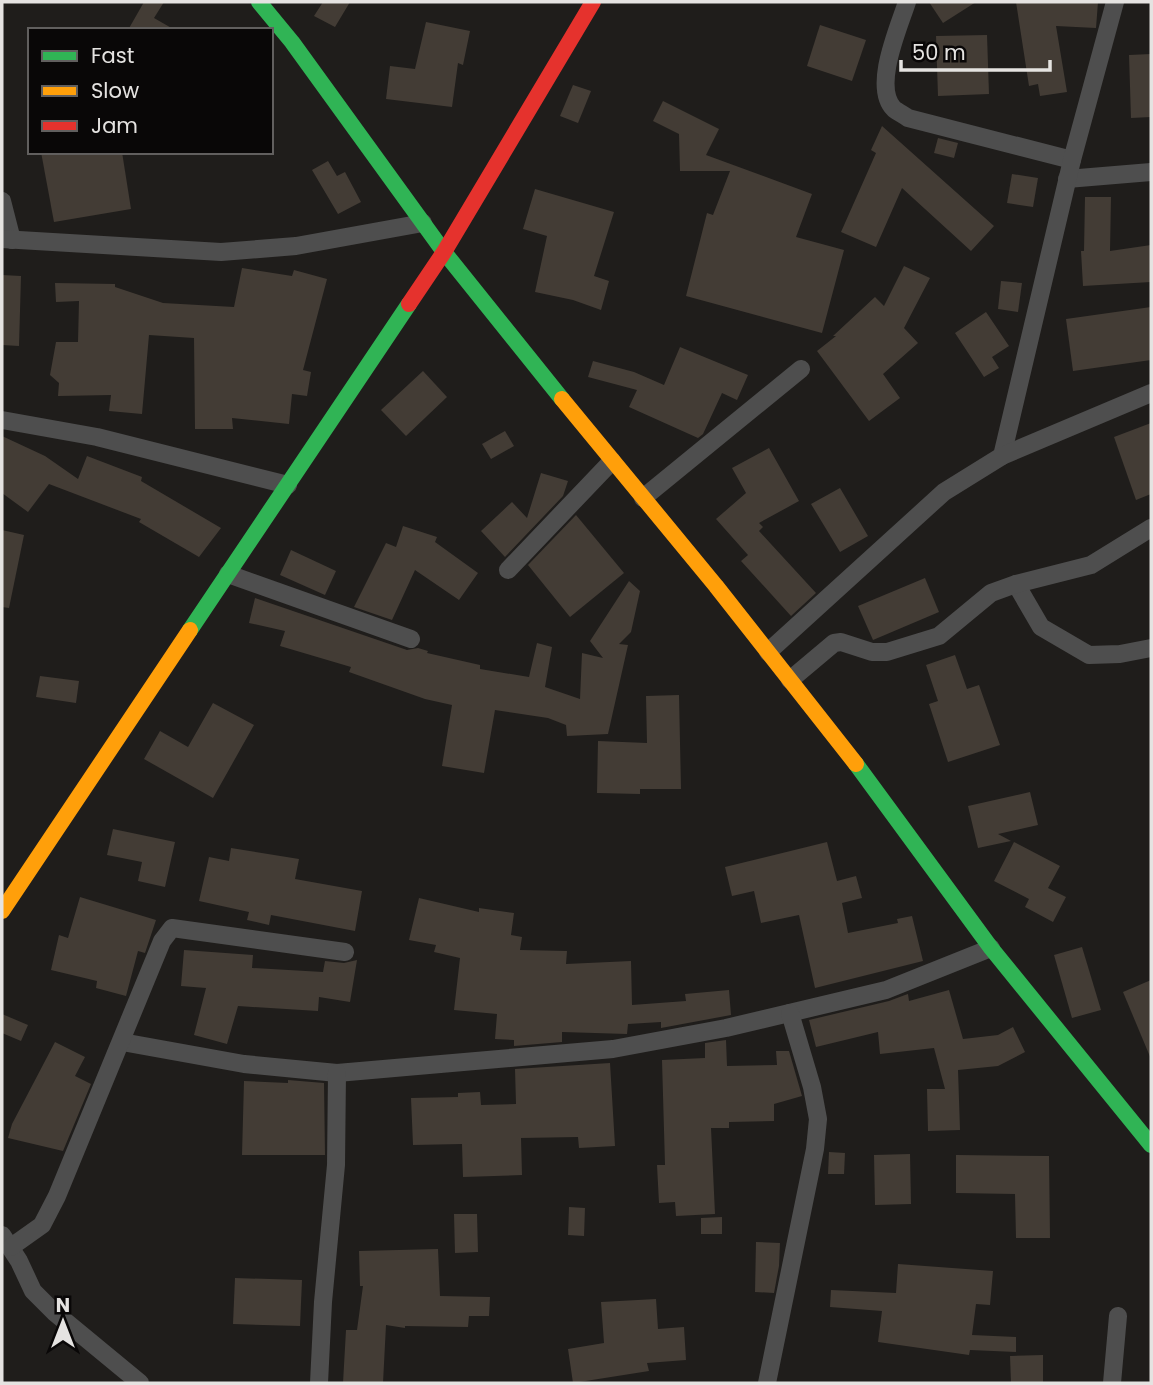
<svg xmlns="http://www.w3.org/2000/svg" width="1153" height="1385" viewBox="0 0 1153 1385" font-family="Poppins,sans-serif">
<style>
.building{fill:#433c35}
.lines{fill:none;stroke-linecap:round;stroke-linejoin:round}
.street{stroke:#4e4e4e;stroke-width:18}
.fast{stroke:#30b455;stroke-width:16}
.slow{stroke:#ff9f0a;stroke-width:16}
.jam{stroke:#e5322d;stroke-width:16}
</style>
<rect width="100%" height="100%" fill="#1f1d1b"/>
<g class="building">
<path d="M144 2H164L154 18 175 30H128Z"/>
<path d="M323 2H350L335 27 314 16Z"/>
<path d="M929 2H976L943 23Z"/>
<path d="M1016 2H1098L1096 28 1056 26 1067 92 1040 96 1038 84 1029 86Z"/>
<path d="M426 22 470 31 463 65 458 63 452 107 386 99 390 66 415 69Z"/>
<path d="M820 25 866 40 852 81 807 66Z"/>
<path d="M987 35 989 94 938 96 936 36Z"/>
<path d="M1151 54V117L1131 118 1129 55Z"/>
<path d="M573 85 591 91 578 123 560 116Z"/>
<path d="M663 101 719 129 706 155 812 194 796 237 844 250 822 333 686 296 707 213 713 215 730 171H680L679 134 653 121Z"/>
<path d="M882 126 994 226 971 251 902 188 876 247 841 232 876 153 871 150Z"/>
<path d="M938 138 958 143 954 158 934 153Z"/>
<path d="M41 152H122L131 209 54 222Z"/>
<path d="M328 161 337 176 345 172 361 202 338 214 312 170Z"/>
<path d="M1012 174 1038 178 1033 207 1007 203Z"/>
<path d="M535 189 614 212 594 276 609 281 601 310 573 300 535 292 547 236 523 229Z"/>
<path d="M1085 197H1111L1110 251 1151 245V282L1083 286 1081 251H1084Z"/>
<path d="M904 266 930 278 904 328 918 343 883 374 900 398 869 421 817 351 836 336H833L875 297 884 306Z"/>
<path d="M242 268 292 276 294 270 327 279 303 370 311 372 307 396 292 394 289 424 232 418 233 429H195L194 338 149 335 142 414 109 411 111 395 58 396 59 383 50 375 56 342H78L79 301 56 302 55 283 115 284V287L163 303 234 307Z"/>
<path d="M2 275 21 276 19 346 2 345Z"/>
<path d="M1001 281 1022 283 1018 312 998 309Z"/>
<path d="M1151 307V360L1073 371 1066 319Z"/>
<path d="M986 312 1009 346 992 357 999 368 984 377 955 333Z"/>
<path d="M680 347 748 375 737 400 722 393 703 434 698 438 629 407 637 390 588 377 593 361 634 372 664 385Z"/>
<path d="M423 371 447 397 406 436 381 410Z"/>
<path d="M1151 423V494L1136 500 1114 437Z"/>
<path d="M505 431 514 446 491 459 482 444Z"/>
<path d="M2 436 45 456 78 479 87 456 142 477 141 481 221 528 199 557 139 522 141 519 49 484 28 512 2 493Z"/>
<path d="M769 448 799 501 759 523 763 527 759 531 816 593 791 616 741 561 748 555 716 519 746 493 732 468Z"/>
<path d="M541 473 568 481 563 496 505 557 481 531 512 502 527 518Z"/>
<path d="M840 488 868 536 840 552 811 504Z"/>
<path d="M576 515 624 573 570 617 528 565Z"/>
<path d="M403 526 437 537 435 542 478 573 459 600 415 570 392 620 354 607 386 543 396 547Z"/>
<path d="M2 530 24 535 9 608 2 607Z"/>
<path d="M291 550 336 571 325 595 280 575Z"/>
<path d="M925 578 939 612 873 640 858 606Z"/>
<path d="M629 581 640 591 631 632 619 644 628 645 608 734 567 736 566 725 548 718 495 710 484 773 442 766 452 705 425 699 349 672 351 667 280 646 285 631 249 623 255 598 407 650 418 648 428 651 427 653 480 665V669L529 677 537 643 552 647 545 687 580 699 582 653 603 658 590 641Z"/>
<path d="M955 655 967 689 979 685 1000 745 948 762 929 704 938 701 926 665Z"/>
<path d="M40 676 79 681 76 703 36 697Z"/>
<path d="M679 695 681 789H640V794L597 793 598 741 647 743 646 696Z"/>
<path d="M213 703 254 725 213 798 144 759 160 731 188 747Z"/>
<path d="M1030 792 1038 825 998 834 1011 841 978 848 968 806Z"/>
<path d="M113 829 175 842 165 887 138 881 142 862 107 855Z"/>
<path d="M827 842 837 881 856 876 862 898 842 903 848 933 898 923 897 919 912 916 923 961 815 988 799 915 761 923 754 891 732 896 725 867Z"/>
<path d="M1014 842 1060 866 1048 888 1066 897 1053 922 1025 907 1029 899 994 881Z"/>
<path d="M231 848 299 859 295 879 362 891 355 931 271 915 269 925 247 920 249 912 199 901 209 857 229 861Z"/>
<path d="M80 897 156 920 145 953 138 951 126 996 96 988 97 981 51 970 59 935 68 938Z"/>
<path d="M419 898 479 912V908L514 913 511 935 522 937 520 950 567 951 566 964 631 961 632 1005 686 1001 685 994 729 990 731 1015 661 1028V1022L628 1024 627 1034 562 1032V1042L514 1046V1040L495 1039 497 1014 454 1010 460 958 434 952 436 945 409 940Z"/>
<path d="M1082 947 1101 1010 1072 1018 1054 955Z"/>
<path d="M184 950 253 955 252 968 323 972 325 961 344 963 357 960 350 1002 319 997 318 1011 238 1006 227 1044 194 1035 206 988 181 986Z"/>
<path d="M1151 980V1059L1123 992Z"/>
<path d="M949 990 963 1039 998 1035 1013 1027 1025 1052 998 1066 958 1070 960 1130 928 1131 927 1089H945L934 1048 880 1054 878 1032 816 1047 809 1020 889 1001 905 995 908 994 909 1001Z"/>
<path d="M2 1014 28 1025 21 1041 2 1033Z"/>
<path d="M726 1040 727 1066 777 1065 776 1051H789L802 1096 774 1104V1121L729 1122V1128H711L715 1214 676 1216 675 1202 659 1203 657 1165H665L662 1060 705 1058V1043Z"/>
<path d="M55 1042 85 1057 75 1076 91 1084 63 1151 8 1138 12 1124Z"/>
<path d="M610 1063 615 1146 579 1148 578 1137 521 1138 522 1175 463 1177 462 1144 413 1145 411 1098 458 1097V1093L480 1092 481 1105 516 1104 515 1069Z"/>
<path d="M288 1080 324 1083 325 1155H242L244 1081 288 1083Z"/>
<path d="M829 1152 845 1153 844 1174H828Z"/>
<path d="M910 1154 911 1204 875 1205 874 1155Z"/>
<path d="M956 1155 1049 1156 1050 1238H1016L1015 1194 956 1193Z"/>
<path d="M569 1207 585 1208 584 1236 568 1235Z"/>
<path d="M454 1214H477L478 1252 455 1253Z"/>
<path d="M722 1217V1234H701V1218Z"/>
<path d="M756 1242 780 1243 779 1266 774 1293 755 1292Z"/>
<path d="M438 1249 440 1296 490 1297 489 1316H469L468 1327 405 1326V1328L386 1325 383 1383H343L346 1330H357L363 1286H360L359 1251Z"/>
<path d="M898 1264 993 1271 990 1305 976 1304 972 1335 1016 1337V1352L970 1350 969 1355 878 1342 882 1311 830 1307 831 1290 896 1293Z"/>
<path d="M235 1278 302 1280 300 1326 233 1324Z"/>
<path d="M656 1299 658 1329 684 1327 686 1360 647 1363 649 1371 573 1383 568 1349 604 1343 601 1302Z"/>
<path d="M1043 1355V1383H1011L1010 1356Z"/>
</g>
<g class="lines">
<g class="street">
<path d="M907 2C899 27 872 87 894 109 898 112 904 115 908 118L1072 160"/>
<path d="M1067 179 1151 172"/>
<path d="M2 201 12 240"/>
<path d="M2 239 221 252 296 246 423 223"/>
<path d="M2 420 97 437 288 485"/>
<path d="M1002 456 1072 160 1115 2"/>
<path d="M643 498 801 369"/>
<path d="M508 570 612 461"/>
<path d="M228 574 411 639"/>
<path d="M1016 584 1041 627 1089 655 1120 654 1151 648"/>
<path d="M768 652 944 492 1002 456 1151 393"/>
<path d="M790 680 834 643 841 642 872 652H887L939 636 991 593 1016 584 1091 565 1151 528"/>
<path d="M122 1042 244 1064 337 1073 613 1049 726 1028 886 990 991 948"/>
<path d="M2 1235 19 1261 33 1291 54 1312 140 1383"/>
<path d="M11 1247 42 1225 57 1196 162 941 172 928 345 952"/>
<path d="M319 1383 323 1302 336 1165 337 1073"/>
<path d="M767 1383 815 1149 818 1119 812 1087 790 1013"/>
<path d="M1112 1383 1118 1316"/>
</g>
<g class="fast">
<path d="M259 2 292 42 444 252 562 399"/>
<path d="M190 630 409 304"/>
<path d="M856 764 991 948 1151 1145"/>
</g>
<g class="slow">
<path d="M562 399 716 586 856 764"/>
<path d="M2 911 190 630"/>
</g>
<path class="jam" d="M409 304 444 252 593 2"/>
</g>
<rect width="1153" height="1385" fill="none" stroke="#e5e3e1" stroke-width="7"/>
<rect x="28" y="28" width="245" height="126" fill="#090707" stroke="#615f5e" stroke-width="2"/>
<rect x="42" y="51" width="35" height="10" fill="#30b455" stroke="#615f5e" stroke-width="2"/>
<text x="91" y="63" font-size="21" fill="#e5e3e1">Fast</text>
<rect x="42" y="86" width="35" height="10" fill="#ff9f0a" stroke="#615f5e" stroke-width="2"/>
<text x="91" y="98" font-size="21" fill="#e5e3e1">Slow</text>
<rect x="42" y="121" width="35" height="10" fill="#e5322d" stroke="#615f5e" stroke-width="2"/>
<text x="91" y="133" font-size="21" fill="#e5e3e1">Jam</text>
<g transform="translate(63 1322)" stroke="#090707" stroke-width="5" paint-order="stroke">
<path d="M0-5L12 26L0 18L-12 26Z" fill="#e5e3e1"/>
<text y="-10" font-size="19" font-weight="bold" text-anchor="middle" fill="#e5e3e1">N</text>
</g>
<path d="M901 60v10h149v-10" fill="none" stroke="#e5e3e1" stroke-width="3.5"/>
<text x="912" y="60" font-size="21" fill="#e5e3e1" stroke="#090707" stroke-width="5" paint-order="stroke">50 m</text>
</svg>
